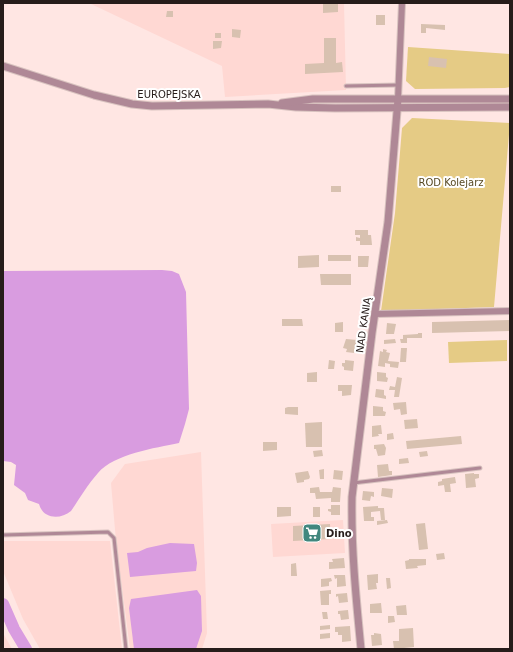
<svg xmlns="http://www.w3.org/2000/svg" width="513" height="652" viewBox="0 0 513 652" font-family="'DejaVu Sans',sans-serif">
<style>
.built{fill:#ffd8d3}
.green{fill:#e5cb85}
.water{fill:#d99ce0}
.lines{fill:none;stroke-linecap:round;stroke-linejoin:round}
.river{stroke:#d99ce0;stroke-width:12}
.building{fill:#d8c1b0}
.service-casing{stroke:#d8c2bf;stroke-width:5}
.minor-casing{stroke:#d8c2bf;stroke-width:8}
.tertiary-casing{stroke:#d8c2bf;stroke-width:9}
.service{stroke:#af8896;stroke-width:3}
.minor{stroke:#af8896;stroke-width:6}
.tertiary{stroke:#af8896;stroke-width:7}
.labels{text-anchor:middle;stroke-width:4;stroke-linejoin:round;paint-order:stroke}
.street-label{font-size:10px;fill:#261c1a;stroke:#fff}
.park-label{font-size:10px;fill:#574923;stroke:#fff}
.poi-label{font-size:10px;font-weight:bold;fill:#261c1a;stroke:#fff;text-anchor:start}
</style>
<rect width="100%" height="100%" fill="#ffe6e3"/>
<g class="built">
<path d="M89 3H344L346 90 225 97 222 66Z"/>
<path d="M201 452 207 633 202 649H130L116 541 111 483 125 464Z"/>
<path d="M343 520 345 553 273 557 271 524Z"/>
<path d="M3 541H110L122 649H40L23 619 3 571Z"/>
<path d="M3 633 12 649H3Z"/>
</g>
<g class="green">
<path d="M408 47 510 54V87L505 88 415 89 406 81Z"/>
<path d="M412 118 510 123 494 307 381 311 395 213 402 128Z"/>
<path d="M507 340V361L449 363 448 342Z"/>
</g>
<g class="water">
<path d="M162 270 172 271 179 274 186 292 189 409 185 424 179 443C155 448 114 454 98 473 88 484 80 498 71 511 60 520 43 519 39 504L28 500 25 493 14 485 16 465 11 462 3 461V271Z"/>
<path d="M170 543 194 544 197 563 196 571 130 577 127 553 138 552 147 548Z"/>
<path d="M197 590 201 596 202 631 196 649H134L129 608 131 599Z"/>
</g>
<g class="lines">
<path class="river" d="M3 604 14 629 26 649"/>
</g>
<g class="building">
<path d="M323 3H338V12L323 13Z"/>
<path d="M167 11H173V17H166Z"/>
<rect x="376" y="15" width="9" height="10"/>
<path d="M421 24 445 25V30L426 28V33H421Z"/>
<path d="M232 29 241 30 240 38 232 37Z"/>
<rect x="215" y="33" width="6" height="5"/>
<path d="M324 38H336V63L342 62 343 72 305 74V64L324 63Z"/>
<path d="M213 41H222L221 48 213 49Z"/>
<path d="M429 57 447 59 446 68 428 66Z"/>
<rect x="331" y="186" width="10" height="6"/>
<path d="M355 230H368V235H371L372 245H360V241H356V237L360 238V235H355Z"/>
<path d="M319 255V267L298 268V256Z"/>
<rect x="328" y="255" width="23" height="6"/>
<path d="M358 256H369L368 267H358Z"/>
<path d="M320 274H351V285H321Z"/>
<path d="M282 319H302L303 326H282Z"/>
<path d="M510 320V331L432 333V322Z"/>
<path d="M343 322V332H335V323Z"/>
<path d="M387 323 396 324 394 334H386Z"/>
<path d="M418 333H422V338H407V343H401L400 339H403V335L418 334Z"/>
<path d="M346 339 357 340 354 353 346 352 347 349 343 348Z"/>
<path d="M395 339 396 343 384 344V340Z"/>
<path d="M401 348H407L406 362H400Z"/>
<path d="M383 349 387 350 386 352 390 353 388 361 399 362 398 368 390 367V364L385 363V367L378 366 380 351 383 352Z"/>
<path d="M329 360 335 361 334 369H328Z"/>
<path d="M345 360 354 361 353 371 344 370V367L342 366V363H345Z"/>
<path d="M317 372V382H307V373Z"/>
<path d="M377 372 386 373V377L388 378 387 382 377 381Z"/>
<path d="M397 377 402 378 399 397H394L395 390H389L390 386 395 387Z"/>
<path d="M338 385H352L351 395 342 396V391H338Z"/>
<path d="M376 389 384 390V395L386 396V399L375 397Z"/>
<path d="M406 402 407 414 401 415 400 409 394 410 393 403Z"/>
<path d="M373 406 383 407V411L386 412 385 416H373Z"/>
<path d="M288 407H298V415L285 414V408Z"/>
<path d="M417 419 418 428 405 429 404 420Z"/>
<path d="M322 422V447H306L305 423Z"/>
<path d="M381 425 382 434H378L379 436 372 437V426Z"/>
<path d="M393 433 394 439 387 440V434Z"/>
<path d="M461 436 462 444 407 449 406 441Z"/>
<path d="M263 442H277V450L263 451Z"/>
<path d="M384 444 386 448 385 455 378 456 376 449H374V445Z"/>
<path d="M322 450 323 456 314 457 313 451Z"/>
<path d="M427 451 428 456 420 457 419 452Z"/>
<path d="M408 458 409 463 399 464V459Z"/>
<path d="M388 464 389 471H392V475L378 477 377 465Z"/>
<path d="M324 469V479H320L319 470Z"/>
<path d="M334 470 343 471 342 480 333 479Z"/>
<path d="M308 471 310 477 309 479 304 480V482L297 483 295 473Z"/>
<path d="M474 473V474H479V478L475 479 476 487 466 488 465 474Z"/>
<path d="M455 477 456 483 450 484 451 492H445L444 485 438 486V482L442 481V479Z"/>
<path d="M319 487 320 492H332L333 487 341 488 340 502H331V498L316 499 315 493H310V488Z"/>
<path d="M382 488 393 489 392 498 381 496Z"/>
<path d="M363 491 374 492V497L371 496 370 501 362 500Z"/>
<path d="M331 505H340V515H331V512L328 511V509H331Z"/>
<path d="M378 506V508H384L385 520H381L380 511 371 512V517H374V521H364L363 507Z"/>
<path d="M277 507H291V516L277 517Z"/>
<rect x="313" y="507" width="7" height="10"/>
<path d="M387 520 388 523 377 525V521Z"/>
<path d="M425 523 428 549 419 550 416 524Z"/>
<path d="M330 524 331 539 293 541V526Z"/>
<path d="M444 553 445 559 437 560 436 554Z"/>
<path d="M344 558 345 568 329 569V562H333L332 559Z"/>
<path d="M409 559H426V565L417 566 418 568 406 569 405 561 409 560Z"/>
<path d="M296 563 297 576H291V564Z"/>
<path d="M378 574V583H376L377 589 368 590 367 575Z"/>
<path d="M334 575H345L346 586 337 587V578L335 579Z"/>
<path d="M331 578 332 581 329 582V586L321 587V579Z"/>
<path d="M386 578H390L391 588 387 589Z"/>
<path d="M331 590V594H329V605H321L320 591Z"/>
<path d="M347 593 348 602 339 603 338 596 336 597V594Z"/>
<path d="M381 603 382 613H370V604Z"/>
<path d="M406 605 407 615H397L396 606Z"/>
<path d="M348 610 349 619 341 620 340 614H338V611Z"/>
<path d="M322 612H327L328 619H323Z"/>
<path d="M388 616H394L395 622 388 623Z"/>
<path d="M330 625V629L320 630V626Z"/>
<path d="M350 626 351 641 342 642V635H338V632H335V627Z"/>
<path d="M413 628 414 647 394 649 393 641H399V629Z"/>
<path d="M330 633V638L320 639V634Z"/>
<path d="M374 633 381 634 382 645 372 646 371 635H374Z"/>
</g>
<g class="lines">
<g class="service-casing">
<g id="service">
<path d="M346 86 399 85"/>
<path d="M353 483 480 468"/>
<path d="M3 535 108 532 114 538 126 649"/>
</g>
</g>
<g class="minor-casing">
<g id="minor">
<path d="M398 99 402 3"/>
<path d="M375 314 510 311"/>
</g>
</g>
<g class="tertiary-casing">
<g id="tertiary">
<path d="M3 66 94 95 132 104 152 106 268 104 296 107 335 108 510 107"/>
<path d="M282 103 313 99H510"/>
<path d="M361 649C356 598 351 548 352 497L372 333 388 222 398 99"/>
</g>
</g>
<use href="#service" class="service"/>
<use href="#minor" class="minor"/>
<use href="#tertiary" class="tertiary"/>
</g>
<defs>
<g id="supermarket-square" transform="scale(1)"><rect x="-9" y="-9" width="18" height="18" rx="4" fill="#41877e" stroke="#fff"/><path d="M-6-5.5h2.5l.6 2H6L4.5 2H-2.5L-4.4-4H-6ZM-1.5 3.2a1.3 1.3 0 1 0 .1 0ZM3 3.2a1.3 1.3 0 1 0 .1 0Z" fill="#fff"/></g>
</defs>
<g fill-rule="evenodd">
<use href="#supermarket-square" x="312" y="533"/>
</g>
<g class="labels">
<g class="street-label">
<text x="169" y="98">EUROPEJSKA</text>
<text transform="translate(363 325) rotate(-82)" y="4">NAD KANIĄ</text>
</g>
<g class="park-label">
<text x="451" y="186">ROD Kolejarz</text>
</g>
<g class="poi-label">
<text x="326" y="537">Dino</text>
</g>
</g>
<rect width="513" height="652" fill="none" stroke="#261c1a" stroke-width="8"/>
</svg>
